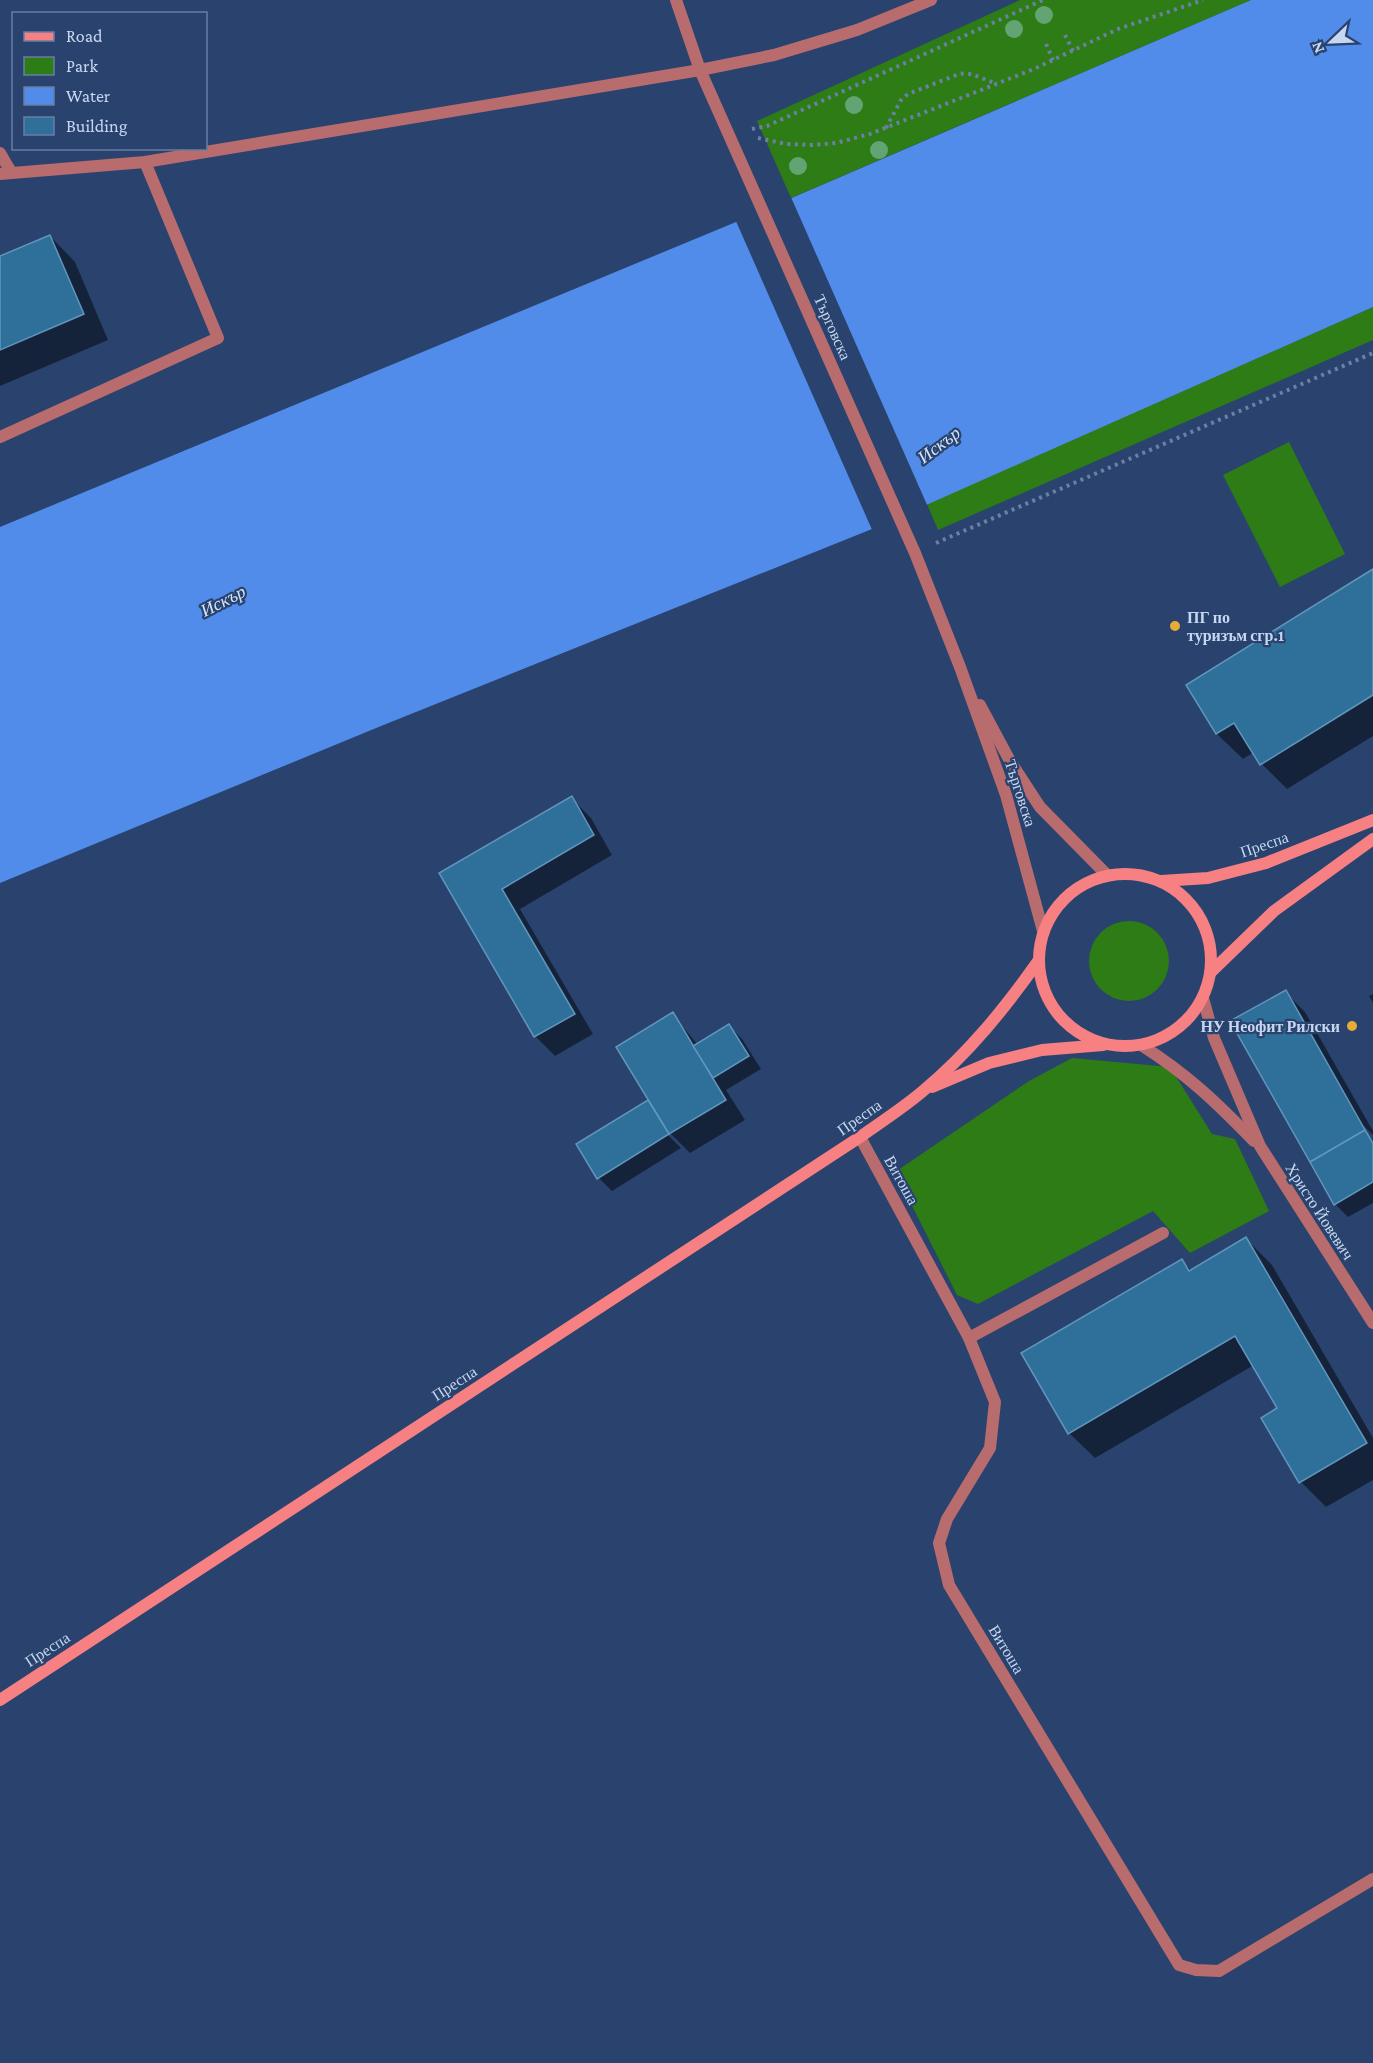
<svg xmlns="http://www.w3.org/2000/svg" width="1373" height="2063" viewBox="0 0 1373 2063" font-family="'Crimson Pro',serif">
<style>
.green{fill:#2d7c15}
.water{fill:#528ceb}
.pier{fill:#29436e}
.shadow{fill:#0007}
.building{fill:#2e709a;stroke:#6196bc;stroke-width:1.5}
.lines{fill:none;stroke-linecap:round;stroke-linejoin:round}
.path{stroke:#6b81a4;stroke-width:4;stroke-dasharray:3 4.5;stroke-linecap:butt}
.lane{stroke:#b86c6d;stroke-width:12}
.street{stroke:#b86c6d;stroke-width:12}
.secondary{stroke:#f78083;stroke-width:12}
.tree{fill:#62a474}
.poi-dot{fill:#e7ac37;stroke:#29436e;stroke-width:2}
.labels{text-anchor:middle;stroke-width:4.5;stroke-linejoin:round;paint-order:stroke}
.street-label{font-size:16px;fill:#c7d7f1;stroke:#29436e}
.poi-label{font-size:16px;font-weight:bold;fill:#c7d7f1;stroke:#29436e;text-anchor:start}
.water-label{font-size:18px;font-style:italic;fill:#d6e5fe;stroke:#29436e}
</style>
<rect width="100%" height="100%" fill="#29436e"/>
<g class="green">
<path d="M1020 0H1251L791 198 757 121Z"/>
<path d="M1373 307V340L938 530 927 504Z"/>
<path d="M1289 442 1345 554 1280 587 1223 475Z"/>
<circle cx="1129" cy="961" r="40"/>
<path d="M1072 1058 1170 1067 1212 1134 1235 1139 1269 1211 1190 1253 1153 1211 978 1304 957 1295 895 1172 1029 1081Z"/>
</g>
<path class="water" d="M1251 0H1373V307L872 529 381 726 0 883V527L736 222Z"/>
<path class="pier" d="M790 195 928 507 873 532 735 219Z"/>
<g class="shadow">
<path d="M50 236 75 262 108 340 0 386V258Z"/>
<path d="M1373 570V736L1287 789 1262 764 1254 752 1243 759 1217 734 1188 686Z"/>
<path d="M571 798 591 818 612 855 520 909 593 1034 555 1056 535 1036 441 874Z"/>
<path d="M1285 992 1305 1012 1373 1131V1135L1364 1126V1131L1373 1140V1203L1348 1217 1335 1204Z"/>
<path d="M1373 994V1003L1369 996Z"/>
<path d="M672 1014 698 1045 729 1026 742 1039 761 1069 726 1090 745 1120 690 1153 665 1128 663 1130 681 1148 612 1191 599 1178 648 1102 652 1106Z"/>
<path d="M1246 1239 1272 1265 1373 1438V1480L1326 1507 1301 1482 1279 1409 1254 1365 1095 1458 1069 1433 1182 1261 1192 1271Z"/>
</g>
<g class="building">
<path d="M50 235 84 314 0 350V256Z"/>
<path d="M1373 569V695L1260 765 1234 723 1216 734 1186 685Z"/>
<path d="M572 796 594 835 502 889 575 1014 534 1037 439 873Z"/>
<path d="M1286 990 1365 1130 1310 1162 1230 1021Z"/>
<path d="M673 1012 726 1100 669 1134 616 1047Z"/>
<path d="M729 1024 749 1056 713 1078 693 1046Z"/>
<path d="M648 1100 669 1134 597 1179 576 1144Z"/>
<path d="M1365 1130 1373 1143V1182L1334 1205 1310 1162Z"/>
<path d="M1246 1237 1367 1443 1299 1483 1261 1418 1277 1408 1235 1336 1068 1434 1021 1353 1182 1259 1189 1271Z"/>
</g>
<g class="lines">
<g class="path">
<path d="M1065 35 1073 51"/>
<path d="M1046 44 1053 60"/>
<path d="M886 128 901 100 908 94 959 74C972 71 984 81 997 83"/>
<path d="M752 129 767 126 1043 0"/>
<path d="M758 138 786 144 813 145 836 143 870 134 1034 69 1118 29 1203 0"/>
<path d="M936 543 1373 353"/>
</g>
<path class="lane" d="M969 1338 1163 1233"/>
<g class="street">
<path d="M676 0 700 70 915 553 960 667 1006 795 1043 931"/>
<path d="M0 153 11 172"/>
<path d="M0 174 145 162 700 70 774 55 857 30 931 0"/>
<path d="M0 437 218 338 145 162"/>
<path d="M980 705 1010 761 1040 807 1107 875"/>
<path d="M1203 998 1214 1038 1260 1146 1373 1323"/>
<path d="M1141 1045C1187 1074 1216 1102 1254 1141"/>
<path d="M860 1137 969 1338 995 1402 990 1448 947 1519 939 1543 949 1585 1179 1965 1196 1970 1219 1971 1373 1879"/>
</g>
<g class="secondary">
<circle cx="1125" cy="960" r="86"/>
<path d="M1161 881 1208 878 1266 863 1373 820"/>
<path d="M1211 972 1274 911 1373 839"/>
<path d="M932 1087 989 1063 1042 1050 1103 1045"/>
<path d="M0 1700 860 1137C881 1122 903 1108 923 1091 969 1053 1005 1008 1039 960"/>
</g>
</g>
<g class="tree">
<circle cx="1044" cy="15" r="9"/>
<circle cx="1014" cy="29" r="9"/>
<circle cx="854" cy="105" r="9"/>
<circle cx="879" cy="150" r="9"/>
<circle cx="798" cy="166" r="9"/>
</g>
<g class="poi-dot">
<circle cx="1175" cy="626" r="6"/>
<circle cx="1352" cy="1026" r="6"/>
</g>
<g class="labels">
<g class="street-label">
<text transform="translate(833 327) rotate(66)" y="6">Търговска</text>
<text transform="translate(1021 793) rotate(72)" y="6">Търговска</text>
<text transform="translate(1264 844) rotate(-19)" y="6">Преспа</text>
<text transform="translate(859 1117) rotate(-35)" y="6">Преспа</text>
<text transform="translate(902 1180) rotate(61)" y="6">Витоша</text>
<text transform="translate(1320 1211) rotate(57)" y="6">Христо Йовевич</text>
<text transform="translate(454 1383) rotate(-33)" y="6">Преспа</text>
<text transform="translate(47 1649) rotate(-33)" y="6">Преспа</text>
<text transform="translate(1007 1649) rotate(59)" y="6">Витоша</text>
</g>
<g class="poi-label">
<text x="1187" y="623">ПГ по<tspan x="1187" dy="18">туризъм сгр.1</tspan></text>
<text x="1340" y="1032" text-anchor="end">НУ Неофит Рилски</text>
</g>
<g class="water-label">
<text transform="translate(939 445) rotate(-37)" y="6">Искър</text>
<text transform="translate(223 601) rotate(-27)" y="6">Искър</text>
</g>
</g>
<rect x="12" y="12" width="195" height="138" fill="#29436e" stroke="#687ea2" stroke-width="1.5"/>
<rect x="24" y="32" width="30" height="9" fill="#f78083" stroke="#687ea2" stroke-width="1.5"/>
<text x="66" y="42" font-size="18" fill="#c7d7f1">Road</text>
<rect x="24" y="57" width="30" height="18" fill="#2d7c15" stroke="#687ea2" stroke-width="1.5"/>
<text x="66" y="72" font-size="18" fill="#c7d7f1">Park</text>
<rect x="24" y="87" width="30" height="18" fill="#528ceb" stroke="#687ea2" stroke-width="1.5"/>
<text x="66" y="102" font-size="18" fill="#c7d7f1">Water</text>
<rect x="24" y="117" width="30" height="18" fill="#2e709a" stroke="#687ea2" stroke-width="1.5"/>
<text x="66" y="132" font-size="18" fill="#c7d7f1">Building</text>
<g transform="translate(1331 42) rotate(247)" stroke="#29436e" stroke-width="4.5" paint-order="stroke">
<path d="M0-4.5L10 22L0 15L-10 22Z" fill="#c7d7f1"/>
<text y="-9" font-size="16" font-weight="bold" text-anchor="middle" fill="#c7d7f1">N</text>
</g>
</svg>
